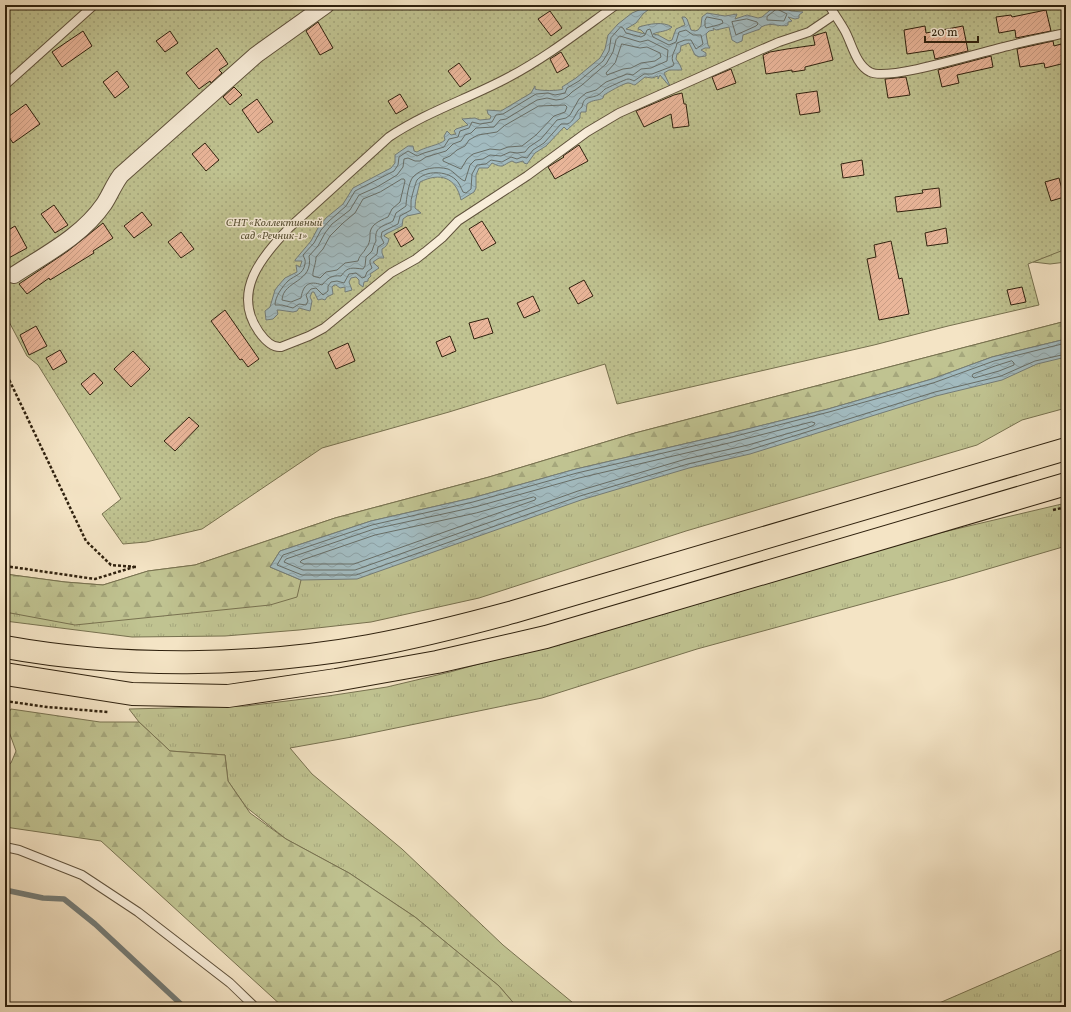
<svg xmlns="http://www.w3.org/2000/svg" width="1071" height="1012" viewBox="0 0 1071 1012" font-family="Vollkorn,serif">
<style>
.grass{fill:url(#grass-tufts);stroke:#787250}
.forest{fill:url(#forest-firs);stroke:#787250}
.garden{fill:url(#garden-dots);stroke:#787250}
.water{fill:url(#water-waves);stroke:#747d79}
.lines{fill:none;stroke-linecap:round;stroke-linejoin:round}
.shore{stroke:#686e67;stroke-width:1}
.stream{stroke:#747d79;stroke-width:5.5}
.building{fill:url(#building-hatch);stroke:#2f210e}
.service-casing{stroke:#60523c;stroke-width:10}
.minor-casing{stroke:#60523c;stroke-width:18}
.primary-casing{stroke:#2f210e;stroke-width:24}
.path{stroke:#2f210e;stroke-width:2.5;stroke-dasharray:3 2;stroke-linecap:butt}
.service{stroke:#f8edd9;stroke-width:8}
.minor{stroke:#f8edd9;stroke-width:16}
.primary{stroke:#f4e4c5;stroke-width:22}
.labels{text-anchor:middle;stroke-width:3;stroke-linejoin:round;paint-order:stroke}
.park-label{font-size:11px;font-style:italic;fill:#5a5235;stroke:#f8edd9}
</style>
<defs>
<pattern id="grass-tufts" width="24" height="20" patternUnits="userSpaceOnUse"><rect width="24" height="20" fill="#c0c391"/><path d="M3 7l-1-3M5 7V3M7 7l1-3M15 17l-1-3M17 17v-4M19 17l1-3" fill="none" stroke="#a5a77c"/></pattern>
<pattern id="forest-firs" width="22" height="20" patternUnits="userSpaceOnUse"><rect width="22" height="20" fill="#c0c391"/><path d="M5 1l3.5 6h-7zM16 11l3.5 6h-7z" fill="#a5a77c"/></pattern>
<pattern id="garden-dots" width="8" height="8" patternUnits="userSpaceOnUse"><rect width="8" height="8" fill="#c0c391"/><path d="M2 2h.1M6 6h.1" fill="none" stroke="#a5a77c" stroke-width="1.8" stroke-linecap="round"/></pattern>
<pattern id="water-waves" width="16" height="10" patternUnits="userSpaceOnUse"><rect width="16" height="10" fill="#a2bbc0"/><path d="M0 5q4-4 8 0t8 0" fill="none" stroke="#8ca0a4"/></pattern>
<pattern id="building-hatch" width="6" height="6" patternUnits="userSpaceOnUse"><rect width="6" height="6" fill="#eab69a"/><path d="M-1 1l2-2M0 6l6-6M5 7l2-2" fill="none" stroke="#c99c84"/></pattern>
</defs>
<rect width="100%" height="100%" fill="#f4e4c5"/>
<filter id="stains"><feTurbulence type="fractalNoise" baseFrequency=".005" numOctaves="4"/><feColorMatrix values="0 0 0 0 .2 0 0 0 0 .09 0 0 0 0 .02 0 0 0 .5 -.17"/></filter>
<radialGradient id="worn" r=".72"><stop offset=".6" stop-color="#630" stop-opacity="0"/><stop offset="1" stop-color="#630" stop-opacity=".3"/></radialGradient>
<g class="grass">
<path d="M1066 248V262L1050 264 1033 262Z"/>
<path d="M1066 321V408L1022 420 977 445 686 531 479 598 371 622 299 630 225 636 132 637 5 621V574L65 582 103 585 148 571 195 565 335 518 489 477 635 433Z"/>
<path d="M1066 503V546L954 579 697 649 542 698 352 737 290 748 312 774 402 849 503 945 578 1007H517L499 986 415 917 349 873 286 839 246 807 228 781 225 755 170 751 139 722 129 709 246 706 328 696 387 687 450 672 600 630 880 547Z"/>
<path d="M1066 948V1000L1044 1007H930Z"/>
</g>
<g class="forest">
<path d="M1066 321V339L992 357 932 379 828 409 727 434 576 469 472 498 371 521 280 551 270 567 301 580 297 597 270 605 75 625 5 612V574L65 582 103 585 148 571 195 565 335 518 489 477 635 433Z"/>
<path d="M11 709 100 722H139L170 751 225 755 228 781 250 813 286 839 349 873 415 917 499 986 517 1007H283L101 841 5 827V766L11 763 16 751 8 729 5 718Z"/>
</g>
<path class="garden" d="M5 5H1066V249L1028 264 1039 305 948 326 874 345 617 404 605 364 449 412 322 448 202 529 146 542 123 544 102 514 121 499 38 365 27 356 5 314Z"/>
<g class="water">
<path d="M651 5H654L643 14 636 23 626 29 645 34 641 30 638 29 639 27C649 24 663 21 672 27 667 32 659 31 653 34L658 35 669 41 672 40 676 29 685 25 682 17H685L687 19 691 30 695 31 698 30 701 26 702 17 707 13 725 16 737 14 735 19 747 15 758 18 762 17 776 5H780L782 8H785L791 11 803 12 799 15V18L795 19 788 17 792 21 788 22V25C778 28 773 21 761 27L760 29 743 35 742 41 737 43 732 40 729 27 716 30 713 28 714 30 709 31 706 34 708 45 710 48H705L701 50 706 53V56L699 57 695 55 689 43 681 46 680 52 677 54 676 59 680 65 682 70H669L664 73 671 88 660 75 658 79V76L652 78 645 77 635 85C633 85 631 83 628 83 624 83 607 93 604 95L603 98C599 101 593 99 587 104L586 112H581L580 115V118L567 130 564 127 546 146 535 153 527 164 524 163 523 161 516 163 512 161C502 165 504 169 492 163L488 168H479L476 175V188L474 192 461 200C456 177 440 172 420 182 418 191 415 199 415 208L421 213 407 216 403 219 402 226 386 234 384 236 389 239C388 244 386 247 382 249V253L384 258H379L373 262 379 268 370 274 371 276 368 279V281L364 282 363 287 359 284V280L356 277 351 278 349 282 352 290 345 292V287L340 288 336 285H334L332 287 333 294 327 297 325 300 322 299 318 300 314 292H312L310 297 312 301 310 311 299 308 297 311 293 312 279 310H277L278 314 273 319 266 320 265 311 270 307 275 290 278 286 285 278 297 272 296 265 300 267 302 261H295V260L311 241 318 228 326 218 343 204 353 188 391 168 395 163V155L408 146H413L414 151 417 152C424 147 440 145 445 140L444 136 447 131 451 135 456 134 454 131 456 129 468 125 462 119 475 118 480 120 490 119 491 116 488 114 487 110 501 111 531 93 535 86V89C540 91 559 91 563 89L562 87 576 78 600 58 605 49 608 35 618 24 632 13Z"/>
<path d="M1066 339V357L1037 364 1002 380 936 396 750 454 689 468 581 500 357 579 301 580 270 567 280 551 371 521 472 498 576 469 727 434 828 409 932 379 992 357Z"/>
</g>
<g class="lines">
<g class="shore">
<path d="M777 9 787 14 784 21 767 20V17Z"/>
<path d="M707 17 722 20 723 23 718 25 706 28 705 26V21Z"/>
<path d="M747 19 757 22 758 24 756 26 736 35 732 22Z"/>
<path d="M621 27 623 28 626 33 641 37 645 35 647 30 650 29 653 37 669 45 676 42 679 32 686 30 693 35H701L703 44 696 49 691 40H685L677 43C676 51 669 56 674 64L673 66 652 74H644L634 81C632 80 630 79 628 79 626 79 607 88 605 89 603 91 600 94 598 95 590 99 584 95 582 107 575 111 575 122 567 124 565 124 563 124 561 124L544 143 533 150 527 158 522 157 517 159 511 157 502 162 491 160 486 164 477 165 472 174 471 189 466 193 463 192C461 188 459 182 455 179 446 171 426 170 417 180 416 181 411 199 411 201 411 204 411 207 411 210L400 216 398 224 382 232 381 237 384 243 378 247 377 254 370 260V263L372 268 367 272 365 277 362 278 356 273 349 274 344 283 337 281 331 282 328 286V291L323 295 316 288 311 289 306 295 308 301 306 305 299 304 293 308 282 305H275C275 297 282 287 288 281 295 275 303 275 305 264 306 260 304 258 303 255L314 243 321 230 329 221 346 206 355 191 394 171 398 165 399 157 408 151 417 156 424 153 444 147 449 139 458 137 460 131 469 128 472 122 480 124 492 122 496 115 503 114 536 94 548 93 555 95 565 93 567 88 579 81 603 61 609 51 611 38Z"/>
<path d="M620 36 640 42 648 40 668 50 667 61 651 68 641 69 633 75 627 74 622 76 606 82 596 90 586 93 579 99 570 115 566 118 557 120 541 139 529 147 525 152 517 153 510 152 501 156 490 155 483 159 475 160 470 165 465 181C460 180 455 172 448 169 437 166 421 168 413 177 409 181 406 200 406 206L396 213 393 221C383 227 374 226 376 241L374 245 372 251 366 257 365 266 363 269C352 268 348 266 341 276 331 275 328 278 322 285 309 280 303 285 301 298L291 302 282 300C283 280 314 283 309 256L318 246 325 233 332 224 350 210 359 195 377 187 397 175 403 167 404 159 408 158 415 161H420L426 157 446 151 453 144 461 141 465 135 471 133 476 128 494 127 500 120 506 119 537 100 547 98 556 100 563 99 568 96 572 92 582 85 606 64 613 52 616 40Z"/>
<path d="M622 44 640 48 647 47 660 53 661 57 655 61 641 63 631 68 623 69 607 75 606 73 615 63Z"/>
<path d="M539 106 565 105 567 107 565 112 554 116 536 135 522 146 508 147 500 150 490 149 473 154 467 159 461 169 443 161V159L450 156 457 150 465 146 469 140 478 135 497 132 504 126Z"/>
<path d="M402 179H404L405 181 400 202 392 209 388 217C379 221 369 225 370 236 370 240 369 245 366 248 363 254 360 254 358 261L345 263 337 270 326 272 320 278 313 276C312 272 316 264 316 257L323 249 330 236 343 223 355 213 363 199 380 192Z"/>
<path d="M1066 343 994 361 933 383 829 412 728 438 577 473 473 502 372 525 283 555 277 565 302 575H356L580 496 688 464 749 450 935 392 1001 376 1035 361 1066 354"/>
<path d="M1012 361 1014 363V365L999 371 974 378 972 376 973 374 995 366Z"/>
<path d="M812 422 815 423 814 425 807 428 748 445 686 459 578 491 355 570H303L284 562 286 559 374 529 475 507 579 478 729 443Z"/>
<path d="M534 497 536 498 535 500 354 564H304L300 562 302 560 375 535 476 513Z"/>
</g>
<path class="stream" d="M5 890 43 898 64 899 95 924 184 1007"/>
</g>
<g class="building">
<path d="M1046 10 1051 31 1016 38 1015 30 999 33 996 17 1011 15 1012 17Z"/>
<path d="M550 11 562 28 551 36 538 19Z"/>
<path d="M318 22 333 48 320 55 306 31Z"/>
<path d="M925 26 926 33 963 26 968 51 935 59 933 50 907 54 904 30Z"/>
<path d="M83 31 92 46 62 67 52 52Z"/>
<path d="M170 31 178 43 165 52 156 41Z"/>
<path d="M826 32 833 60 805 67V70L792 72V70L766 74 763 55 770 52 787 49 815 45 813 36Z"/>
<path d="M1053 41 1054 46 1061 44 1065 63 1045 68 1044 63 1020 67 1017 49Z"/>
<path d="M217 48 228 64 219 70 222 73 211 83 210 81 199 89 186 73Z"/>
<path d="M561 52 569 66 557 73 550 59Z"/>
<path d="M991 56 993 67 957 75 959 83 942 87 938 70Z"/>
<path d="M459 63 471 79 460 87 448 71Z"/>
<path d="M731 69 736 83 717 90 712 77Z"/>
<path d="M117 71 129 87 115 98 103 82Z"/>
<path d="M906 77 910 95 888 98 885 79Z"/>
<path d="M234 87 242 95 230 105 223 97Z"/>
<path d="M817 91 820 112 800 115 796 94Z"/>
<path d="M682 93 684 104H686L689 126 673 128 671 114 644 127 636 111 674 95Z"/>
<path d="M400 94 408 107 396 114 388 101Z"/>
<path d="M257 99 273 122 258 133 242 110Z"/>
<path d="M26 104 40 124 13 143 5 131V119Z"/>
<path d="M205 143 219 160 206 171 192 154Z"/>
<path d="M579 145 588 161 555 179 548 167 564 157 563 156Z"/>
<path d="M862 160 864 175 843 178 841 164Z"/>
<path d="M1059 178 1064 197 1051 201 1045 182Z"/>
<path d="M939 188 941 207 897 212 895 197 923 193 922 190Z"/>
<path d="M54 205 68 225 55 233 41 214Z"/>
<path d="M142 212 152 225 134 238 124 226Z"/>
<path d="M482 221 496 243 482 251 469 229Z"/>
<path d="M103 223 113 238 93 251 94 253 50 280 49 278 27 294 19 284 68 251Z"/>
<path d="M15 226 27 248 5 260V232Z"/>
<path d="M406 227 414 239 401 247 394 234Z"/>
<path d="M946 228 948 243 927 246 925 233Z"/>
<path d="M181 232 194 249 181 258 168 242Z"/>
<path d="M891 241 899 279 902 278 909 314 879 320 867 259 876 257 874 245Z"/>
<path d="M584 280 593 296 578 304 569 288Z"/>
<path d="M1022 287 1026 302 1011 305 1007 290Z"/>
<path d="M533 296 540 311 524 318 517 303Z"/>
<path d="M225 310 259 359 248 367 242 359 240 360 211 321Z"/>
<path d="M488 318 493 333 474 339 469 323Z"/>
<path d="M36 326 47 346 29 355 20 335Z"/>
<path d="M450 336 456 351 442 357 436 342Z"/>
<path d="M348 343 355 361 336 369 328 352Z"/>
<path d="M60 350 67 362 53 370 46 358Z"/>
<path d="M133 351 150 369 131 387 114 369Z"/>
<path d="M94 373 103 383 90 395 81 384Z"/>
<path d="M189 417 199 426 175 451 164 441Z"/>
</g>
<g class="lines">
<g class="service-casing">
<g id="service">
<path d="M616 5C581 30 547 57 509 77 470 98 426 112 389 137L290 227C262 256 231 292 259 332 264 339 272 348 281 347L309 336 324 328 391 273 416 259 425 252 442 238 458 221 527 176 587 132 619 113 758 51 779 42 809 32 834 15"/>
<path d="M829 5C834 14 840 22 845 31 852 44 856 65 870 72 888 82 988 50 1012 45 1030 40 1048 37 1066 33"/>
<path d="M5 85 94 5"/>
<path d="M5 847 19 850 82 875 138 912 230 983 255 1007"/>
</g>
</g>
<g class="minor-casing">
<path id="minor" d="M14 275C46 254 82 236 104 204 110 195 114 184 121 175L256 55 326 5"/>
</g>
<g class="primary-casing">
<g id="primary">
<path d="M5 647C121 668 253 667 369 646 418 637 465 625 513 612L1066 449"/>
<path d="M5 674 132 694 228 696 336 680 437 662 546 637 1066 484"/>
</g>
</g>
<g class="path">
<path d="M5 371 86 541 111 565 136 567"/>
<path d="M1053 510 1066 507"/>
<path d="M5 566 95 579 134 567"/>
<path d="M5 701 47 707 108 712"/>
</g>
<use href="#service" class="service"/>
<use href="#minor" class="minor"/>
<use href="#primary" class="primary"/>
</g>
<g class="labels">
<g class="park-label">
<text x="274" y="226">СНТ «Коллективный<tspan x="274" dy="13">сад «Речник-1»</tspan></text>
</g>
</g>
<rect width="1071" height="1012" fill="none" stroke="#f4e4c5" stroke-width="20"/>
<rect x="6" y="6" width="1059" height="1000" fill="none" stroke="#2f210e" stroke-width="2"/>
<rect x="10" y="10" width="1051" height="992" fill="none" stroke="#2f210e"/>
<path d="M925 36v6h53v-6" fill="none" stroke="#2f210e" stroke-width="2"/>
<text x="931" y="36" font-size="12" fill="#2f210e" stroke="#f8edd9" stroke-width="3" paint-order="stroke">20 m</text>
<rect width="100%" height="100%" filter="url(#stains)"/>
<rect width="100%" height="100%" fill="url(#worn)"/>
</svg>
